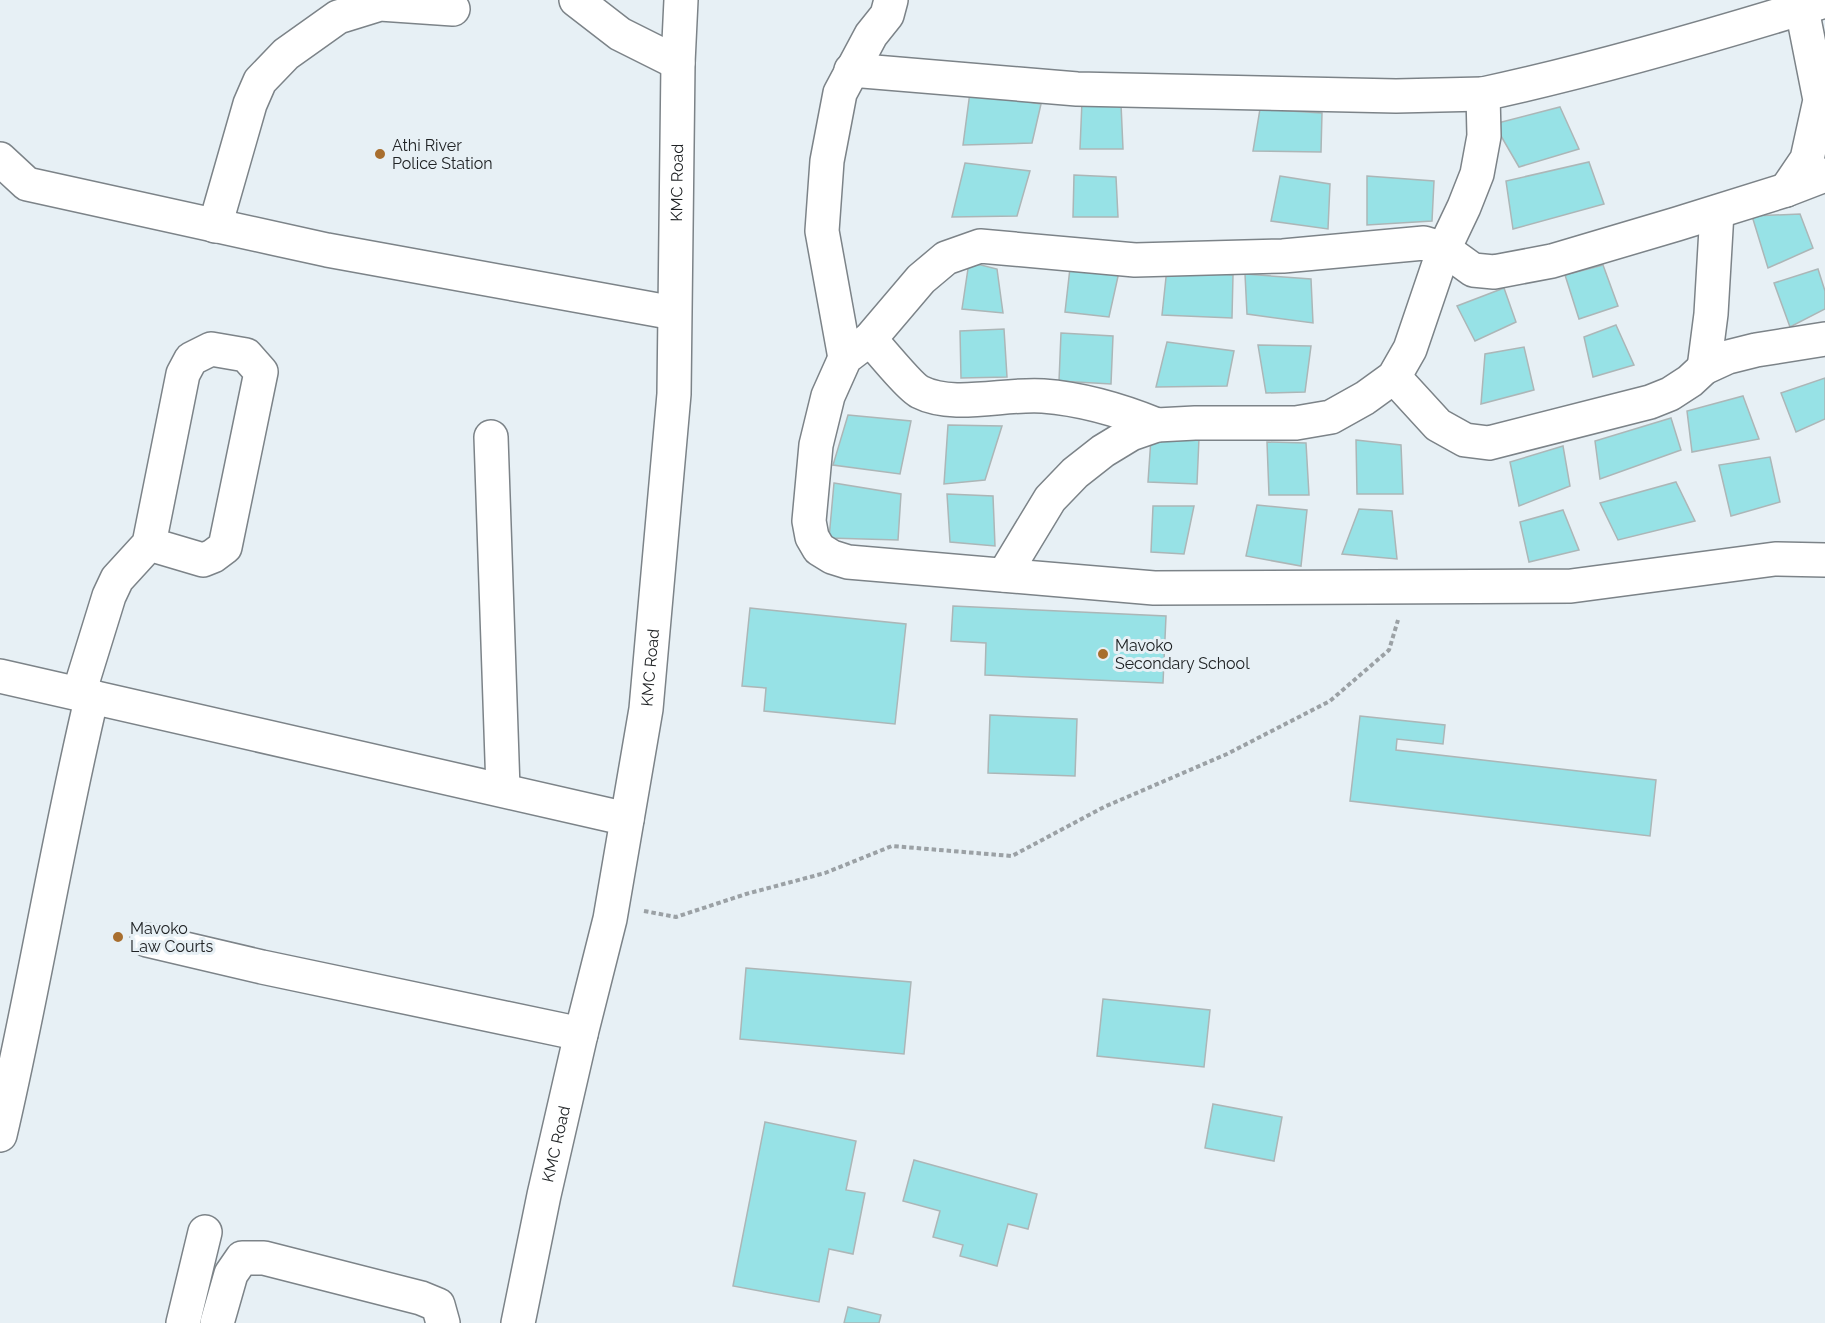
<svg xmlns="http://www.w3.org/2000/svg" width="1825" height="1323" viewBox="0 0 1825 1323" font-family="Raleway,sans-serif">
<style>
.building{fill:#97e2e6;stroke:#acb6b7;stroke-width:1.5}
.lines{fill:none;stroke-linecap:round;stroke-linejoin:round}
.minor-casing{stroke:#7c8388;stroke-width:36}
.path{stroke:#9ba1a5;stroke-width:4;stroke-dasharray:4.5 3;stroke-linecap:butt}
.minor{stroke:#fff;stroke-width:33}
.poi-dot{fill:#a86e2e;stroke:#e7f0f5;stroke-width:2}
.labels{text-anchor:middle;stroke-width:6;stroke-linejoin:round;paint-order:stroke}
.poi-label{font-size:16px;fill:#202325;stroke:#e7f0f5;text-anchor:start}
.street-label{font-size:16px;fill:#202325;stroke:#e7f0f5}
</style>
<rect width="100%" height="100%" fill="#e7f0f5"/>
<g class="building">
<path d="M970 92 1041 104 1032 143 963 145Z"/>
<path d="M1082 101 1121 104 1123 149H1080Z"/>
<path d="M1560 107 1579 149 1519 167 1494 124Z"/>
<path d="M1260 109 1322 113 1321 152 1253 151Z"/>
<path d="M1589 162 1604 204 1513 229 1506 181Z"/>
<path d="M965 163 1030 171 1017 216 952 217Z"/>
<path d="M1074 175 1116 177 1118 217H1073Z"/>
<path d="M1280 176 1330 184 1328 229 1271 221Z"/>
<path d="M1367 176 1434 181 1432 221 1367 225Z"/>
<path d="M1800 214 1813 248 1768 268 1752 216Z"/>
<path d="M969 262 997 269 1003 313 962 309Z"/>
<path d="M1603 265 1618 306 1579 319 1565 275Z"/>
<path d="M1070 268 1119 272 1109 317 1065 312Z"/>
<path d="M1167 268 1233 275 1232 318 1162 315Z"/>
<path d="M1818 269 1825 291V309L1790 327 1774 283Z"/>
<path d="M1245 274 1311 279 1313 323 1247 314Z"/>
<path d="M1504 288 1516 322 1475 341 1457 306Z"/>
<path d="M1616 325 1634 365 1593 377 1584 337Z"/>
<path d="M1004 329 1007 377 961 378 960 331Z"/>
<path d="M1061 333 1113 336 1111 384 1059 381Z"/>
<path d="M1167 342 1234 351 1227 386 1156 387Z"/>
<path d="M1258 345 1311 346 1305 392 1266 393Z"/>
<path d="M1524 347 1534 390 1481 404 1485 354Z"/>
<path d="M1825 378V419L1796 432 1781 393Z"/>
<path d="M1743 396 1759 439 1692 452 1687 411Z"/>
<path d="M848 415 911 421 900 474 833 465Z"/>
<path d="M1671 418 1681 450 1600 479 1595 441Z"/>
<path d="M948 425 1002 426 985 480 944 484Z"/>
<path d="M1151 438H1199L1197 484 1148 482Z"/>
<path d="M1356 440 1401 445 1403 494H1357Z"/>
<path d="M1267 442 1306 443 1309 495H1269Z"/>
<path d="M1563 446 1570 486 1519 506 1510 462Z"/>
<path d="M1770 457 1780 502 1731 516 1719 465Z"/>
<path d="M1676 482 1695 521 1618 540 1600 503Z"/>
<path d="M834 483 901 494 898 540 829 538Z"/>
<path d="M947 494 993 496 995 546 950 542Z"/>
<path d="M1257 505 1307 510 1301 566 1246 556Z"/>
<path d="M1153 506H1194L1184 554 1151 552Z"/>
<path d="M1359 509 1392 511 1397 559 1342 554Z"/>
<path d="M1563 510 1579 550 1529 562 1520 522Z"/>
<path d="M953 606 1166 616 1163 683 985 675 986 643 951 641Z"/>
<path d="M750 608 906 624 895 724 764 711 766 688 742 686Z"/>
<path d="M990 715 1077 719 1075 776 988 773Z"/>
<path d="M1360 716 1445 725 1443 744 1397 739 1396 750 1656 780 1650 836 1350 801Z"/>
<path d="M746 968 911 982 904 1054 740 1039Z"/>
<path d="M1103 999 1210 1010 1204 1067 1097 1056Z"/>
<path d="M1213 1104 1282 1117 1274 1161 1205 1148Z"/>
<path d="M765 1122 856 1141 846 1190 865 1193 853 1254 829 1249 819 1302 733 1286Z"/>
<path d="M914 1160 1037 1194 1028 1229 1008 1224 997 1266 960 1256 963 1245 933 1237 940 1211 903 1201Z"/>
<path d="M848 1307 881 1315 879 1323H844Z"/>
</g>
<g class="lines">
<g class="minor-casing">
<g id="minor">
<path d="M576 0 620 34 678 63"/>
<path d="M851 70 1077 89 1396 96 1483 94"/>
<path d="M0 159 27 184 327 250 674 313"/>
<path d="M1825 175 1786 190 1677 224 1552 261 1494 272 1473 270 1444 249 1424 243 1283 256 1135 260 980 246 946 258 921 279 870 339 845 358 828 396 816 445 809 521 812 537 819 549 832 557 848 562 1154 588 1571 586 1775 559 1825 560"/>
<path d="M1786 190 1807 159 1820 100 1802 9"/>
<path d="M215 226 250 104 260 81 286 54 338 17 380 4 453 9"/>
<path d="M870 339C880 350 910 387 920 392 953 409 1006 393 1043 396 1083 399 1120 410 1157 425"/>
<path d="M845 358 822 231 827 161 840 93 871 35 887 15 891 0"/>
<path d="M1704 368 1711 314 1717 212"/>
<path d="M1394 377 1438 425 1465 440 1489 443 1650 402 1670 394 1690 381 1704 368 1728 357 1756 350 1825 339"/>
<path d="M491 437 503 789"/>
<path d="M1004 575 1050 499 1075 473 1103 451 1131 434 1157 425 1195 423H1296L1331 417 1365 398 1394 377 1410 349 1444 249 1464 207 1477 174 1484 136 1483 94C1599 69 1712 36 1825 1"/>
<path d="M0 676 627 819"/>
<path d="M79 693 109 596 117 579 149 544 183 374 191 359 211 349 246 355 261 372 225 547 213 556 203 560 149 544"/>
<path d="M147 940 262 967 581 1034"/>
<path d="M0 1135C34 990 57 842 92 696"/>
<path d="M183 1323 205 1232"/>
<path d="M217 1323 231 1274 242 1258H264L421 1298 438 1305 443 1323"/>
<path id="s1" d="M518 1323 544 1195 581 1034 610 919 646 709 674 394 678 63 681 0"/>
</g>
</g>
<path class="path" d="M644 911 676 917 746 894 825 873 892 846 1012 856 1104 807 1227 754 1330 701 1389 650 1398 620"/>
<use href="#minor" class="minor"/>
</g>
<g class="poi-dot">
<circle cx="380" cy="154" r="6"/>
<circle cx="1103" cy="654" r="6"/>
<circle cx="118" cy="937" r="6"/>
</g>
<g class="labels">
<g class="poi-label">
<text x="392" y="151">Athi River<tspan x="392" dy="18">Police Station</tspan></text>
<text x="1115" y="651">Mavoko<tspan x="1115" dy="18">Secondary School</tspan></text>
<text x="130" y="934">Mavoko<tspan x="130" dy="18">Law Courts</tspan></text>
</g>
<g class="street-label">
<text dy="6" stroke="none"><textPath href="#s1" startOffset="1155">KMC Road</textPath></text>
<text dy="6" stroke="none"><textPath href="#s1" startOffset="669">KMC Road</textPath></text>
<text dy="6" stroke="none"><textPath href="#s1" startOffset="183">KMC Road</textPath></text>
</g>
</g>
</svg>
